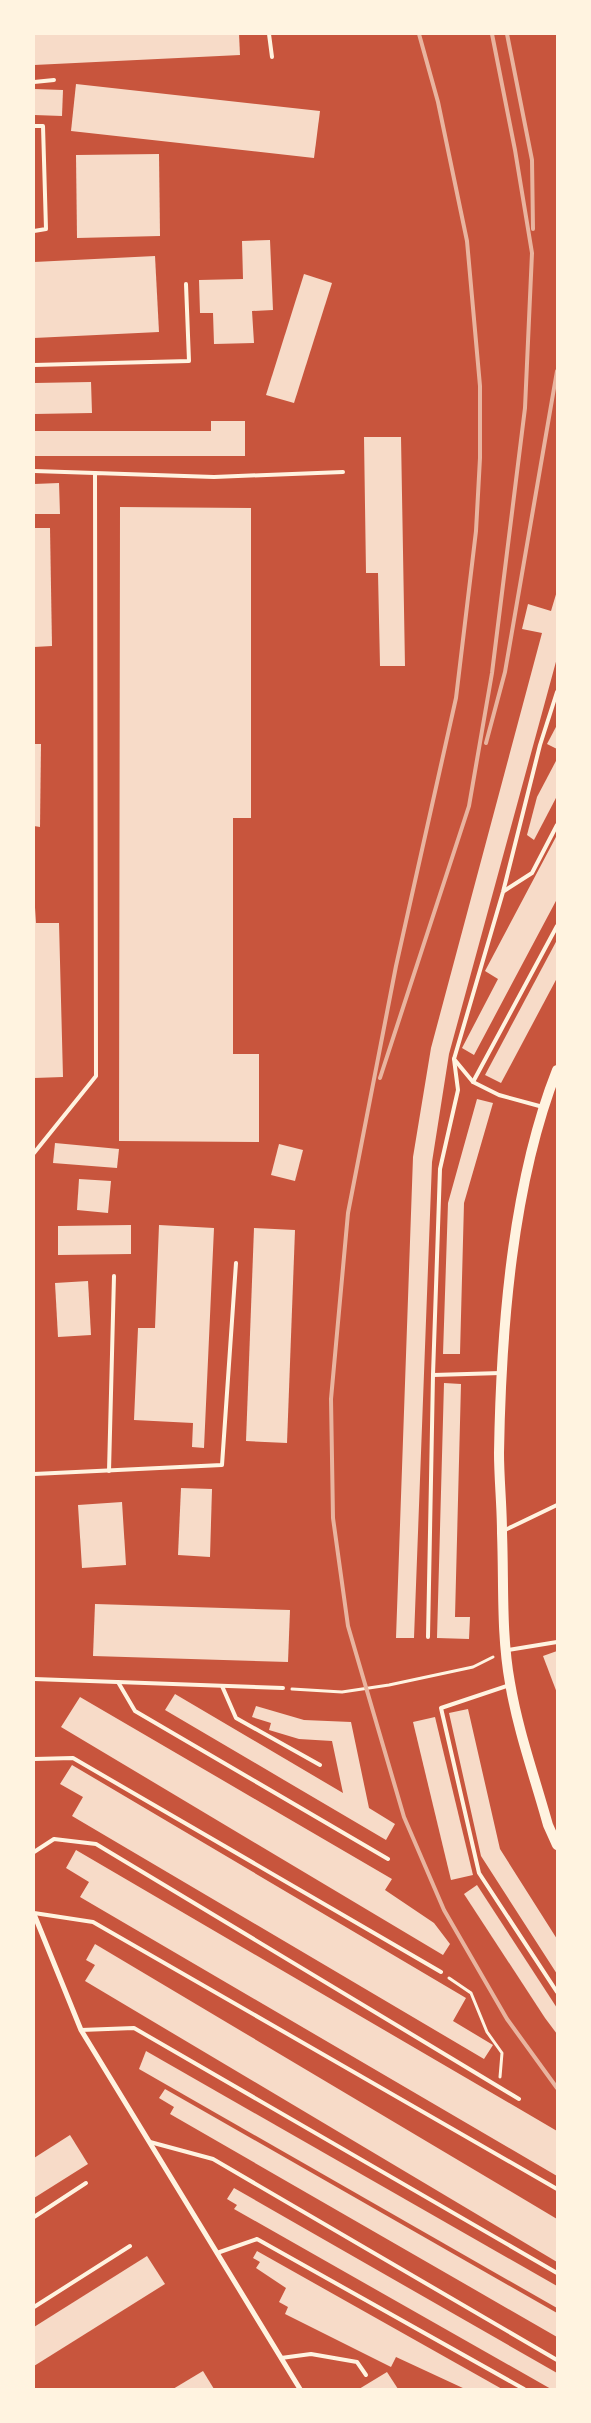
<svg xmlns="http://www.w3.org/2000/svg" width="591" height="2423" viewBox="0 0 591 2423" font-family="'Nunito Sans',sans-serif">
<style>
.building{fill:#f7dbc8}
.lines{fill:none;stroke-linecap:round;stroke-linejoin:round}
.path{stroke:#fff3e0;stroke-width:3}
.service{stroke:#fff3e0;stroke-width:4}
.minor{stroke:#fff3e0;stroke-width:5}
.secondary{stroke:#fff3e0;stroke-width:10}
.rail{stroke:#e9b49f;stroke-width:4}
</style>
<rect width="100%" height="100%" fill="#c8553d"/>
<g class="building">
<path d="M34 34H239L240 55 34 65Z"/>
<path d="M76 84 320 111 314 158 71 131Z"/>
<path d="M34 89 63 90 62 116 34 115Z"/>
<path d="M159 154 160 236 77 238 76 155Z"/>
<path d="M270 240 273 310 252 311 254 343 214 344 213 313H200L199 280 243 279 242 241Z"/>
<path d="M155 256 159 332 34 338V262Z"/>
<path d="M304 274 332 283 294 403 266 395Z"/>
<path d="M91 382 92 413 34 414V383Z"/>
<path d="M211 421H245V456H34V431H211Z"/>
<path d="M364 437H401L405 666H380L378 573H366Z"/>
<path d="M59 483 60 514H34V484Z"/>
<path d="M120 507 251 508V818H233V1054H259V1142L119 1141Z"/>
<path d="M34 528H50L52 646 34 647Z"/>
<path d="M557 591V658L449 1054 432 1162 414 1638H396L413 1157 431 1048 542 633 522 629 528 604 551 611Z"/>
<path d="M557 725V749L547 744Z"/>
<path d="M34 744H41L40 827 34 826Z"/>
<path d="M557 759V796L534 840 527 835 537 797Z"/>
<path d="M557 835V899L474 1055 462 1048 498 979 485 971Z"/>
<path d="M34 892 36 923H59L63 1077 34 1078Z"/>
<path d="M557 940V978L501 1083 485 1075Z"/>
<path d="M477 1099 493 1103 464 1203 460 1354H443L448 1203Z"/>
<path d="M55 1143 119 1149 117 1168 53 1163Z"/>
<path d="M279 1144 303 1150 295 1181 271 1175Z"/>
<path d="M79 1179 111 1181 108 1213 77 1210Z"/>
<path d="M131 1225V1254L58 1255V1226Z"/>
<path d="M159 1225 214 1228 204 1448 192 1447 193 1423 134 1420 138 1328H155Z"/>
<path d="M254 1228 295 1230 287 1443 246 1441Z"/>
<path d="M88 1281 91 1335 58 1337 55 1283Z"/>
<path d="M444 1383 461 1384 455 1617H470L469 1639 437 1638Z"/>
<path d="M181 1488 212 1489 210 1557 178 1555Z"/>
<path d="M122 1502 126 1565 82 1568 78 1505Z"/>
<path d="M95 1604 290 1610 288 1662 93 1656Z"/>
<path d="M557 1651V1693L543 1656Z"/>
<path d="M175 1694 343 1793 332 1741 299 1739 269 1730 271 1723 252 1717 256 1706 304 1720 351 1722 369 1808 395 1824 386 1840 165 1710Z"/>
<path d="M80 1697 392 1879 385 1890 434 1923 450 1944 443 1955 61 1727Z"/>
<path d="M468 1709 500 1849 557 1939V1974L481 1856 449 1713Z"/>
<path d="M435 1717 473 1875 451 1880 413 1722Z"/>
<path d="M72 1765 466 1998 453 2021 493 2045 484 2059 72 1816 83 1797 60 1784Z"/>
<path d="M76 1850 557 2131V2176L80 1897 89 1882 66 1868Z"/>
<path d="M477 1885 557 2008V2034L545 2018 464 1894Z"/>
<path d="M95 1944 557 2219V2262L85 1981 95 1965 86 1960Z"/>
<path d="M146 2051 557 2286V2308L139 2069Z"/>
<path d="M165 2089 557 2313V2337L170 2114 174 2107 159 2098Z"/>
<path d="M70 2135 88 2164 34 2198V2158Z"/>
<path d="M234 2188 557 2373V2389H551L234 2209 237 2205 227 2199Z"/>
<path d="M257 2251 502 2389H465L396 2357 391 2367 285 2314 288 2307 279 2302 286 2288 256 2268 260 2262 253 2258Z"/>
<path d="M147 2256 165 2284 34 2366V2327Z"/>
<path d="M203 2371 214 2389H173Z"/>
<path d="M387 2372 398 2389H359Z"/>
</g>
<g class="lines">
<g class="path">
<path d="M292 1689 342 1692 389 1685 473 1667 493 1657"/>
<path d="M449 1978 471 1993 487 2032 502 2053 500 2077"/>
</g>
<g class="service">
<path d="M269 34 272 57"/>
<path d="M34 82 54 80"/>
<path d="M34 126H43L46 229 34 231"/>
<path d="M34 365 189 361 186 284"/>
<path d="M34 471 95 473"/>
<path d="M504 891 532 873 557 825"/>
<path d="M473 1082 557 926"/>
<path d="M543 1107 499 1095 473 1082 454 1059 503 892 540 745 557 692"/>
<path d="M34 1153 96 1076 95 473 214 477 343 472"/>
<path d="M433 1375 501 1373"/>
<path d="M109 1471 114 1276"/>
<path d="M34 1474 222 1465 236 1263"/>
<path d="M503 1531 557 1505"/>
<path d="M428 1637 433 1375 440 1169 458 1090 454 1059"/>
<path d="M508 1650 557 1642"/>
<path d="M34 1679 283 1688"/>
<path d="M118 1682 135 1711 388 1859"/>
<path d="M510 1685 441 1708 479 1873 557 1992"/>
<path d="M222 1686 236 1718 320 1765"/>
<path d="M34 1759 73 1758 441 1972"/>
<path d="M34 1852 54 1839 96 1844 519 2099"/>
<path d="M34 1913 93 1922 557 2189"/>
<path d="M81 2030 134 2028 557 2273"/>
<path d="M150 2142 213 2159 557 2360"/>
<path d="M34 2217 86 2183"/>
<path d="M217 2253 257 2239 524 2389"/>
<path d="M34 2307 130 2246"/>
<path d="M281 2358 311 2354 357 2362 366 2375"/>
</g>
<path class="minor" d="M34 1914 81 2030 300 2389"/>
<path class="secondary" d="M557 1070C512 1184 501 1330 499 1453 499 1479 502 1506 502 1533 504 1583 501 1634 510 1683 518 1731 535 1778 548 1825L557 1845"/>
<g class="rail">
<path d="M419 34 438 102 467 241 480 386V458L476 531 456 698 396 966 348 1213 331 1399 333 1518 348 1626 404 1817 444 1910 507 2019 557 2088"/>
<path d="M507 34 532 160 533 229"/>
<path d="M486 743 505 672 557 371"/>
<path d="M380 1078 469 806 492 673 525 408 532 253 515 150 492 34"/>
</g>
</g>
<rect width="591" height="2423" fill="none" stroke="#fff3e0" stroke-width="70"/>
</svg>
